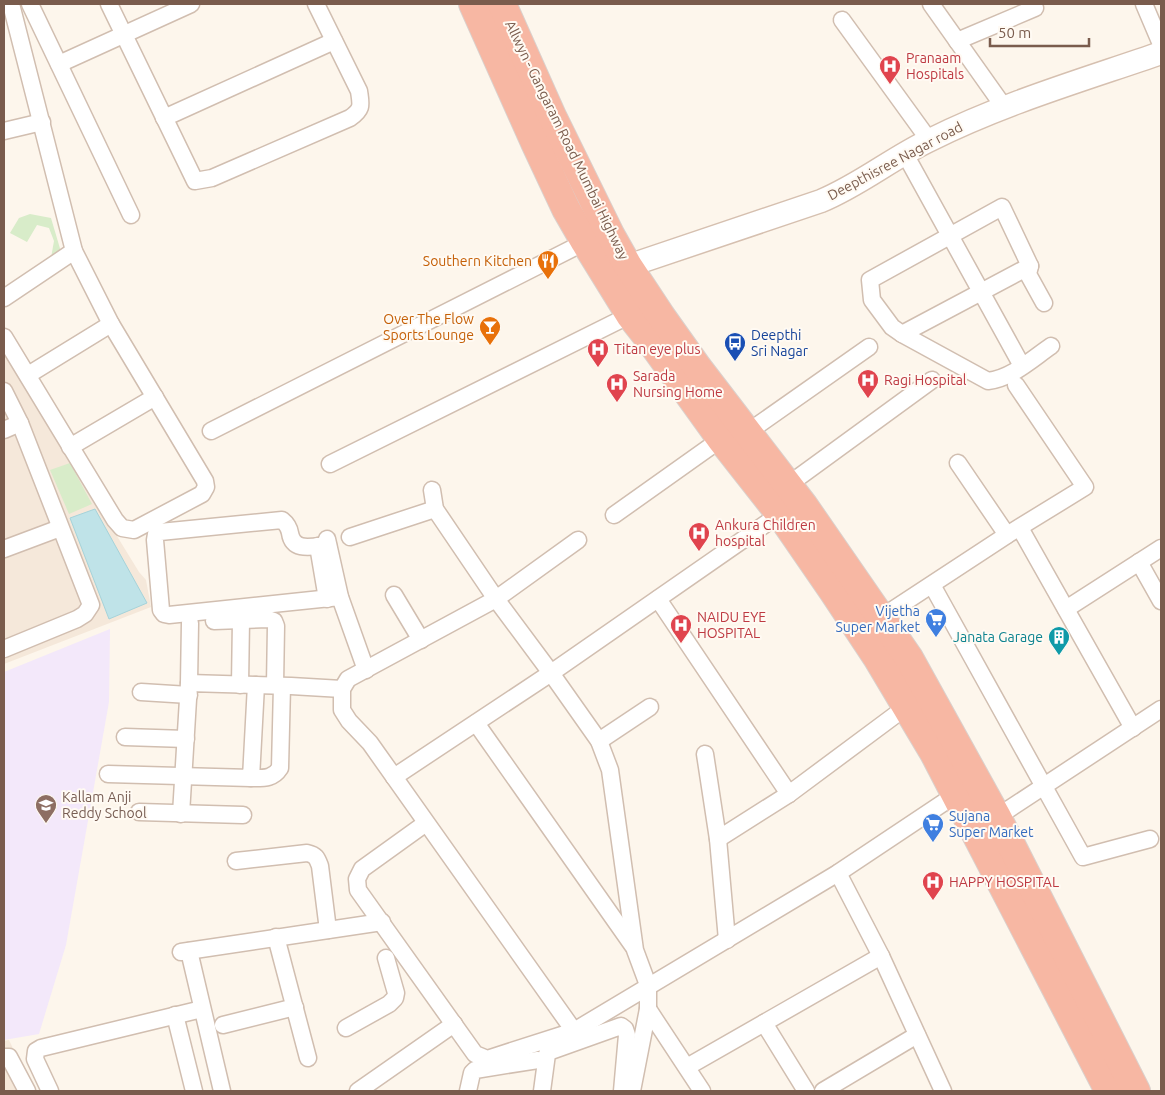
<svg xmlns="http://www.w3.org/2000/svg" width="1165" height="1095" viewBox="0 0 1165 1095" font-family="Ubuntu,sans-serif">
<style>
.residential{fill:#f5e8da}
.education{fill:#f3e8fa}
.green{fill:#d8ecc9}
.water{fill:#bfe3e8;stroke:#a5d3da}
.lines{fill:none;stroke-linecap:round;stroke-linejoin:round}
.street-casing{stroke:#d1beb0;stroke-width:19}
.secondary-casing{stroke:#d6c0b0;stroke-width:25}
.highway-casing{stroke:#dad1cd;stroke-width:30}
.street{stroke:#fff;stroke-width:16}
.secondary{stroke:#fff;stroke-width:22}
.highway{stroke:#f7b7a3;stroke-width:28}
.labels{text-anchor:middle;stroke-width:4;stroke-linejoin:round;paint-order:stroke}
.health-label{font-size:14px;fill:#be3a42;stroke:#fffaf3;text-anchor:start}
.street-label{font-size:14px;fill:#7a5c4d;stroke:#fffaf3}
.food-label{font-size:14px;fill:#c56008;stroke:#fffaf3;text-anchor:end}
.transit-label{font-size:14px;fill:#164399;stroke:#fffaf3;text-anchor:start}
.shop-label{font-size:14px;fill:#366cbe;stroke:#fffaf3;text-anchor:end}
.culture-label{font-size:14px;fill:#0d838f;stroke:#fffaf3;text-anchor:end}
.education-label{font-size:14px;fill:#785e54;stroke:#fffaf3;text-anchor:start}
</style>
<rect width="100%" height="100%" fill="#fdf6ec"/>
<g class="residential">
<path d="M4 352 139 572 146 580 151 607 4 664Z"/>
<path d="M9 1040 33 1091H4V1041Z"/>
</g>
<path class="education" d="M110 629 109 702 66 945 39 1034 4 1040V672Z"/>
<g class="green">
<path d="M30 214 51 218 64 262 51 258 54 241 49 228 37 225 27 242 10 233 19 218Z"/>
<path d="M70 463 92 504 69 514 50 470Z"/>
</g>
<path class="water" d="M95 509 147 603 109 619 70 518Z"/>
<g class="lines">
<g class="street-casing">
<g id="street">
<path d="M30 4 131 215"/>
<path d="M109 4 195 181 212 178 350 118C363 109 361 105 359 91L316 4"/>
<path d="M931 4 1004 107"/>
<path d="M1144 4 1161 44"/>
<path d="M842 20 929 140"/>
<path d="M957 41 1035 8"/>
<path d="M59 64 191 4"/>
<path d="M164 118 334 41"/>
<path d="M4 131 42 122"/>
<path d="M905 154 1022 366"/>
<path d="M4 298 74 251"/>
<path d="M1044 303 1028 274 1030 266 1002 207 870 280 872 300 892 327 902 334 988 381C1012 378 1032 359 1051 346"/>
<path d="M902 334 1030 266"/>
<path d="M4 337 115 520 122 528 134 530 202 494 206 487 205 481 111 324 74 251 11 4"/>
<path d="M28 375 111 324"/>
<path d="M4 391 20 423 91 605 85 614 77 619 4 649"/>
<path d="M4 430 20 423"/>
<path d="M211 431 585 242"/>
<path d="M748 432 869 347"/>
<path d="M70 447 155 397"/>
<path d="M958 463 1007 535"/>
<path d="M330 464 630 315"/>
<path d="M788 485 932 380"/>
<path d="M432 490 435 509 496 599 551 673 599 741 610 770 635 950 648 985V1009L632 1091"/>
<path d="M614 515 721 439"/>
<path d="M1020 528 1133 728"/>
<path d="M350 537 435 509"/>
<path d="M327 539 340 597 366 670"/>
<path d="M328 545C314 546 293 553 290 533 289 527 287 524 282 520L160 532 156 534 155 540 161 610 164 614 169 615 340 597"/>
<path d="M318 546 327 599"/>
<path d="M4 549 60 528"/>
<path d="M1139 562 1161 601"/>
<path d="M932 585 1083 857 1150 839"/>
<path d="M394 595 421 640"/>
<path d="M658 599 789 794"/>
<path d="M1066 609 1161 548"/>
<path d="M882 617 1007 535 1085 487 1016 385"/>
<path d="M214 621 268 619 274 621 276 626 275 685"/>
<path d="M189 683 190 623"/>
<path d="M240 685 241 620"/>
<path d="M141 692 189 695"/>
<path d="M476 723 633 946"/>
<path d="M125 737 186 739"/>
<path d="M599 741 650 707"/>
<path d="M705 754 718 839 727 940"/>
<path d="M108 774 251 778 256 685"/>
<path d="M394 777 551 673 780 514"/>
<path d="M251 778C264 778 273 779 280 768L282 686"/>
<path d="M139 812 243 815"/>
<path d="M181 814 189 683 291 686 342 689"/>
<path d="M997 817 1161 709"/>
<path d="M426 823 362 869 357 879 358 890 475 1054 487 1059 574 1031 838 873 955 795"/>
<path d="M718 839 789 794 906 707"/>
<path d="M236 861 307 853C316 855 317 858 320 866L328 930"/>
<path d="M838 873 881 956 943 1091"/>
<path d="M276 937 308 1058"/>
<path d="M189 951 222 1091"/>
<path d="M181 952 382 922"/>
<path d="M648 1009 702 1091"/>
<path d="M175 1015 194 1091"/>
<path d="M764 1023 806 1091"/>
<path d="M223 1025 295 1007"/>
<path d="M346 1028 389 1004 395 998 396 993 386 958"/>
<path d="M574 1031 370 743 349 721 342 710V689L348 679 496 599 578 540"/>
<path d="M4 1057H9L27 1091"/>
<path d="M687 1067 881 956"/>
<path d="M50 1091 35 1059 36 1051 41 1048 202 1009"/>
<path d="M358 1091 454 1024"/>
<path d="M468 1091 472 1073 475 1070 538 1060"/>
<path d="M542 1091 547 1054 551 1051 621 1026 625 1029 627 1035 622 1091"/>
<path d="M823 1091 917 1035"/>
</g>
</g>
<g class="secondary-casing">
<path id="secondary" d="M628 266 821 201C860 185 892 158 930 140 1004 103 1083 80 1161 53"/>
</g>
<g class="highway-casing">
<g id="highway">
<path d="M473 4 536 145 566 209 585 242 630 315 649 339 721 439 780 514 833 591 878 659 934 753 1109 1091"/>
<path d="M502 4 552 116 610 234 628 266 661 316 698 368 804 506 909 658 997 817 1136 1091"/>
</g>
</g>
<use href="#street" class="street"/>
<use href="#secondary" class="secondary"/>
<use href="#highway" class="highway"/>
</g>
<defs>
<g id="hospital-pin" transform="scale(1.125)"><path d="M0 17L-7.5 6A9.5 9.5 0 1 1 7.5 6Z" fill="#e0444e" stroke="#fffaf3"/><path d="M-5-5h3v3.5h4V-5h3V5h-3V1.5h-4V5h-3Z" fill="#fff"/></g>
<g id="restaurant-pin" transform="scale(1.125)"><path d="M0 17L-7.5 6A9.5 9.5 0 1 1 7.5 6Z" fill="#e8710a" stroke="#fffaf3"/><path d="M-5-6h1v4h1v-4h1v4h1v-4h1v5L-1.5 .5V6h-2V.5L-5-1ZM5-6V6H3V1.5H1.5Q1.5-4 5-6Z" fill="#fff"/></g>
<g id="bar-pin" transform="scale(1.125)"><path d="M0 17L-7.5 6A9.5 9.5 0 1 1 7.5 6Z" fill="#e8710a" stroke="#fffaf3"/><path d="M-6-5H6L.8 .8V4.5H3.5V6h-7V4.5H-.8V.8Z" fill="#fff"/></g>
<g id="bus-pin" transform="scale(1.125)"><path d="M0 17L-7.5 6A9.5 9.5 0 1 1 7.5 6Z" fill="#1a4fb4" stroke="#fffaf3"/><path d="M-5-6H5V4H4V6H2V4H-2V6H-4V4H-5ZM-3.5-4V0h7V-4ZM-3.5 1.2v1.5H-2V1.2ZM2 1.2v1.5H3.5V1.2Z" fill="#fff"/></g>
<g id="supermarket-pin" transform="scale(1.125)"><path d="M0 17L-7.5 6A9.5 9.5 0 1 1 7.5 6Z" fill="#3f7fe0" stroke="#fffaf3"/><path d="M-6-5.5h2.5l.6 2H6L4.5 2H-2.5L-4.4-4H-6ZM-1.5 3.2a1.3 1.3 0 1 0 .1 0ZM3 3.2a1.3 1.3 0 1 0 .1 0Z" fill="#fff"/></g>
<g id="building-pin" transform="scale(1.125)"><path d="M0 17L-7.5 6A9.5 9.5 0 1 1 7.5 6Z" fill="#0f9aa8" stroke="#fffaf3"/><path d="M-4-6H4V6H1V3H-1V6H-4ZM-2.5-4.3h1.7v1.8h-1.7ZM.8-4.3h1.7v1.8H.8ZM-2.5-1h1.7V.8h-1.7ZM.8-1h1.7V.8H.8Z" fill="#fff"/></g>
<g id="school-pin" transform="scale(1.125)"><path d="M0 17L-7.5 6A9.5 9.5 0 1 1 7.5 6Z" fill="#8d6e63" stroke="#fffaf3"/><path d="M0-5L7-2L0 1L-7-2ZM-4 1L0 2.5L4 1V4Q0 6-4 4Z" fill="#fff"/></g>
</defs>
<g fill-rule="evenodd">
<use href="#hospital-pin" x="890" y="66"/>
<use href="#restaurant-pin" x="548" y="261"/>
<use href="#bar-pin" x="490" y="327"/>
<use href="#bus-pin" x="735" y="343"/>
<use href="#hospital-pin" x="598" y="349"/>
<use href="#hospital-pin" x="868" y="380"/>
<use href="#hospital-pin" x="617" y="384"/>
<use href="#hospital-pin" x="699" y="533"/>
<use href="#supermarket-pin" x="936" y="619"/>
<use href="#hospital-pin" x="681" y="625"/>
<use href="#building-pin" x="1059" y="637"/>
<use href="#school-pin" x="46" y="805"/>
<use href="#supermarket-pin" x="933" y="824"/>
<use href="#hospital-pin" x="933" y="882"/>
</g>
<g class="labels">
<g class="health-label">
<text x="906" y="63">Pranaam<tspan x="906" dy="16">Hospitals</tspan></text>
<text x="614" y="354">Titan eye plus</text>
<text x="633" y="381">Sarada<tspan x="633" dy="16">Nursing Home</tspan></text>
<text x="884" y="385">Ragi Hospital</text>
<text x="715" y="530">Ankura Children<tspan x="715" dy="16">hospital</tspan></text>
<text x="697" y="622">NAIDU EYE<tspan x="697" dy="16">HOSPITAL</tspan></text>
<text x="949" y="887">HAPPY HOSPITAL</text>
</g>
<g class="street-label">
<text transform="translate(567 140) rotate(64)" y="5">Allwyn - Gangaram Road Mumbai Highway</text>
<text transform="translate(895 161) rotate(-28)" y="5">Deepthisree Nagar road</text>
</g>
<g class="food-label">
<text x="532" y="266">Southern Kitchen</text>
<text x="474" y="324">Over The Flow<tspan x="474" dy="16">Sports Lounge</tspan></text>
</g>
<g class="transit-label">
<text x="751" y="340">Deepthi<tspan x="751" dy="16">Sri Nagar</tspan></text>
</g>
<g class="shop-label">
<text x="920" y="616">Vijetha<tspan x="920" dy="16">Super Market</tspan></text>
<text x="949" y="821" text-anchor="start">Sujana<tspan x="949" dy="16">Super Market</tspan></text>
</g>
<g class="culture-label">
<text x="1043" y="642">Janata Garage</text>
</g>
<g class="education-label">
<text x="62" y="802">Kallam Anji<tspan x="62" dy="16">Reddy School</tspan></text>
</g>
</g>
<rect width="1165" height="1095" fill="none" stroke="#7a5c4d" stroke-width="10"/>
<path d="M990 38v8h99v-8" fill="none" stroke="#7a5c4d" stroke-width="2.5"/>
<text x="998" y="38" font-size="15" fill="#7a5c4d" stroke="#fffaf3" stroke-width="4" paint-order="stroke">50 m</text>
</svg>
